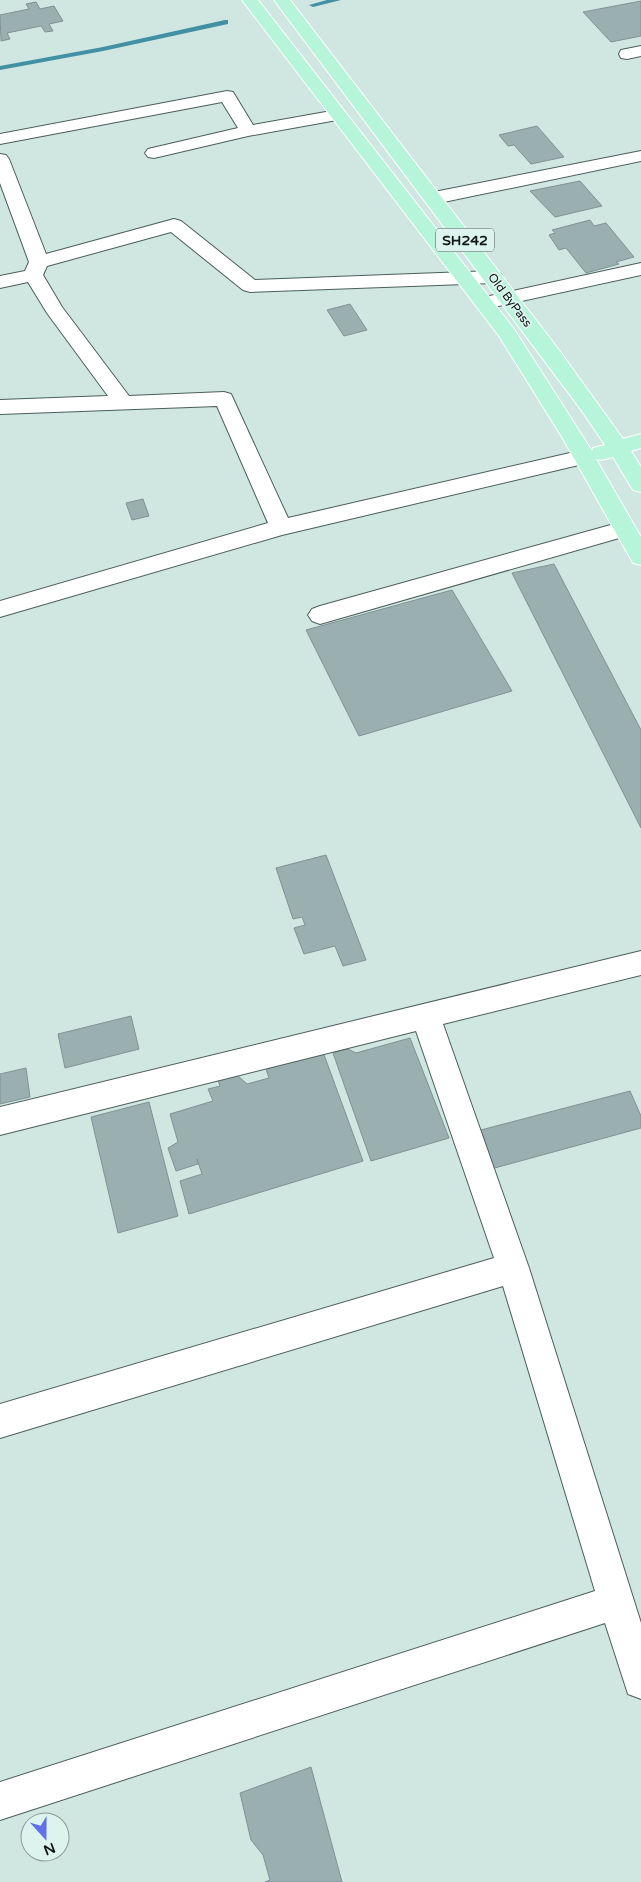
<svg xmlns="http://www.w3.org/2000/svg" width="641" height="1882" viewBox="0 0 641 1882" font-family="'Varela Round',sans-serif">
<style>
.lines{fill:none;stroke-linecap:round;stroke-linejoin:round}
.stream{fill:#4190a4;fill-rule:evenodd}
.building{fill:#9aafb0;stroke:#7f9394}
.minor-casing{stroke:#4b5e5a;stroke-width:2}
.major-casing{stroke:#fff;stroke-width:2}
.minor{fill:#fff;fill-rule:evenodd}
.major{fill:#b6f5da;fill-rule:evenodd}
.labels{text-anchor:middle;stroke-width:4;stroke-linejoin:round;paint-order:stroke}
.far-street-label{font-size:12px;fill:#111817;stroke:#ddf3ee}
.shield{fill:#ddf3ee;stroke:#4e5a58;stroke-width:1}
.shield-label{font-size:14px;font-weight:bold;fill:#111817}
</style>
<rect width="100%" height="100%" fill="#d0e6e1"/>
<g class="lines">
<g class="stream">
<path d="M327 0H341L313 7 309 5Z"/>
<path d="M225 20H228V24L103 51 0 70V66L103 47Z"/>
</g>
</g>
<g class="building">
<path d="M641 1V36L611 42 583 12Z"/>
<path d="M36 2 40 9 54 6 63 21 49 24 53 31 45 32 41 26 7 33 10 39 1 41 0 15 29 9 26 4Z"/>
<path d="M537 126 564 157 531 164 514 145 508 146 499 135Z"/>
<path d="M580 181 602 206 555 217 530 191Z"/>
<path d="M590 220 594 226 606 223 634 257 616 262 619 264 586 273 566 248 559 250 549 235 555 233 552 230Z"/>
<path d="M350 304 367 330 344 336 327 310Z"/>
<path d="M143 499 149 516 132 520 126 503Z"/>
<path d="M554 564 641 730V828L512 573Z"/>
<path d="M452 590 512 691 359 736 306 630Z"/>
<path d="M326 855 366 960 343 966 335 946 304 954 294 928 305 925 302 917 293 919 276 868Z"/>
<path d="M131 1016 139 1049 65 1068 58 1034Z"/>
<path d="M410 1038 449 1138 371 1161 333 1053 348 1049 356 1053Z"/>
<path d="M323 1052 363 1161 189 1214 180 1181 202 1174 197 1159 198 1164 176 1171 168 1148 178 1142 170 1114 213 1101 208 1089 220 1086 218 1080 236 1074 247 1084 269 1078 266 1069Z"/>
<path d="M26 1068 30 1097 0 1104V1074Z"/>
<path d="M630 1091 641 1116V1128L491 1169 477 1131Z"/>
<path d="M149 1102 178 1216 118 1233 91 1117Z"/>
<path d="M311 1767 342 1882H265L270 1880 263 1855 251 1840 240 1793Z"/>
</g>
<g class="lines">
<g class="minor-casing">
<g id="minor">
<path d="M641 46V56L627 59 621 58 619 54 621 50Z"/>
<path d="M227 91 233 92 253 125 337 110 343 111 346 115 343 119 337 120 248 136 154 158 148 157 145 153 148 149 238 128 222 102 0 144V134Z"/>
<path d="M641 151V161L434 204 428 202 425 198 428 194 434 192Z"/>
<path d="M0 154 6 155 9 159 46 254 174 219 181 221 255 280 493 271 500 273 503 277 500 281 493 283 250 292 243 290 171 232 47 266 43 275 62 307 129 396 224 392 231 394 288 518 583 450 591 452 594 457 591 462 583 464 282 535 0 617V601L268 523 217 406 0 414V400L108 396 47 313 28 282 0 288V276L25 271 29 262 0 183Z"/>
<path d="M641 263V275L485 309 478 307 475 303 478 299 485 297Z"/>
<path d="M625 521 633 524 636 529 633 534 320 624 312 621 308 615 312 609 320 606Z"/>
<path d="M641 951V975L443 1024 529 1268 641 1623V1699L628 1694 605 1623 0 1820V1782L595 1591 503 1286 0 1438V1404L494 1258 416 1031 0 1135V1107Z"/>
</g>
</g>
<g class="major-casing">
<path id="major" d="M242 0H258L514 329 592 451 593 448 605 445 582 411 274 0H290L559 350 623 439 641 434V448L631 451 641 467V492L633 490 613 457 601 460 596 459 641 537V565L633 563 562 437 499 336Z"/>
</g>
<use href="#minor" class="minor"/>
<use href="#major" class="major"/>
</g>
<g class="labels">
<g class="far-street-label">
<text transform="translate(510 300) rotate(53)" y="4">Old ByPass</text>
</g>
<rect class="shield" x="436" y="228.5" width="58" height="23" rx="4"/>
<g class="shield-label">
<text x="465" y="245">SH242</text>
</g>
</g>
<g transform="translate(45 1837) rotate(159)"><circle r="24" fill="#ddf3ee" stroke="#8b9b98"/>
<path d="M0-4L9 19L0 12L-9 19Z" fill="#6071e9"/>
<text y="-8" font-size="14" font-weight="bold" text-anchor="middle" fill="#111817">N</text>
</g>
</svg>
